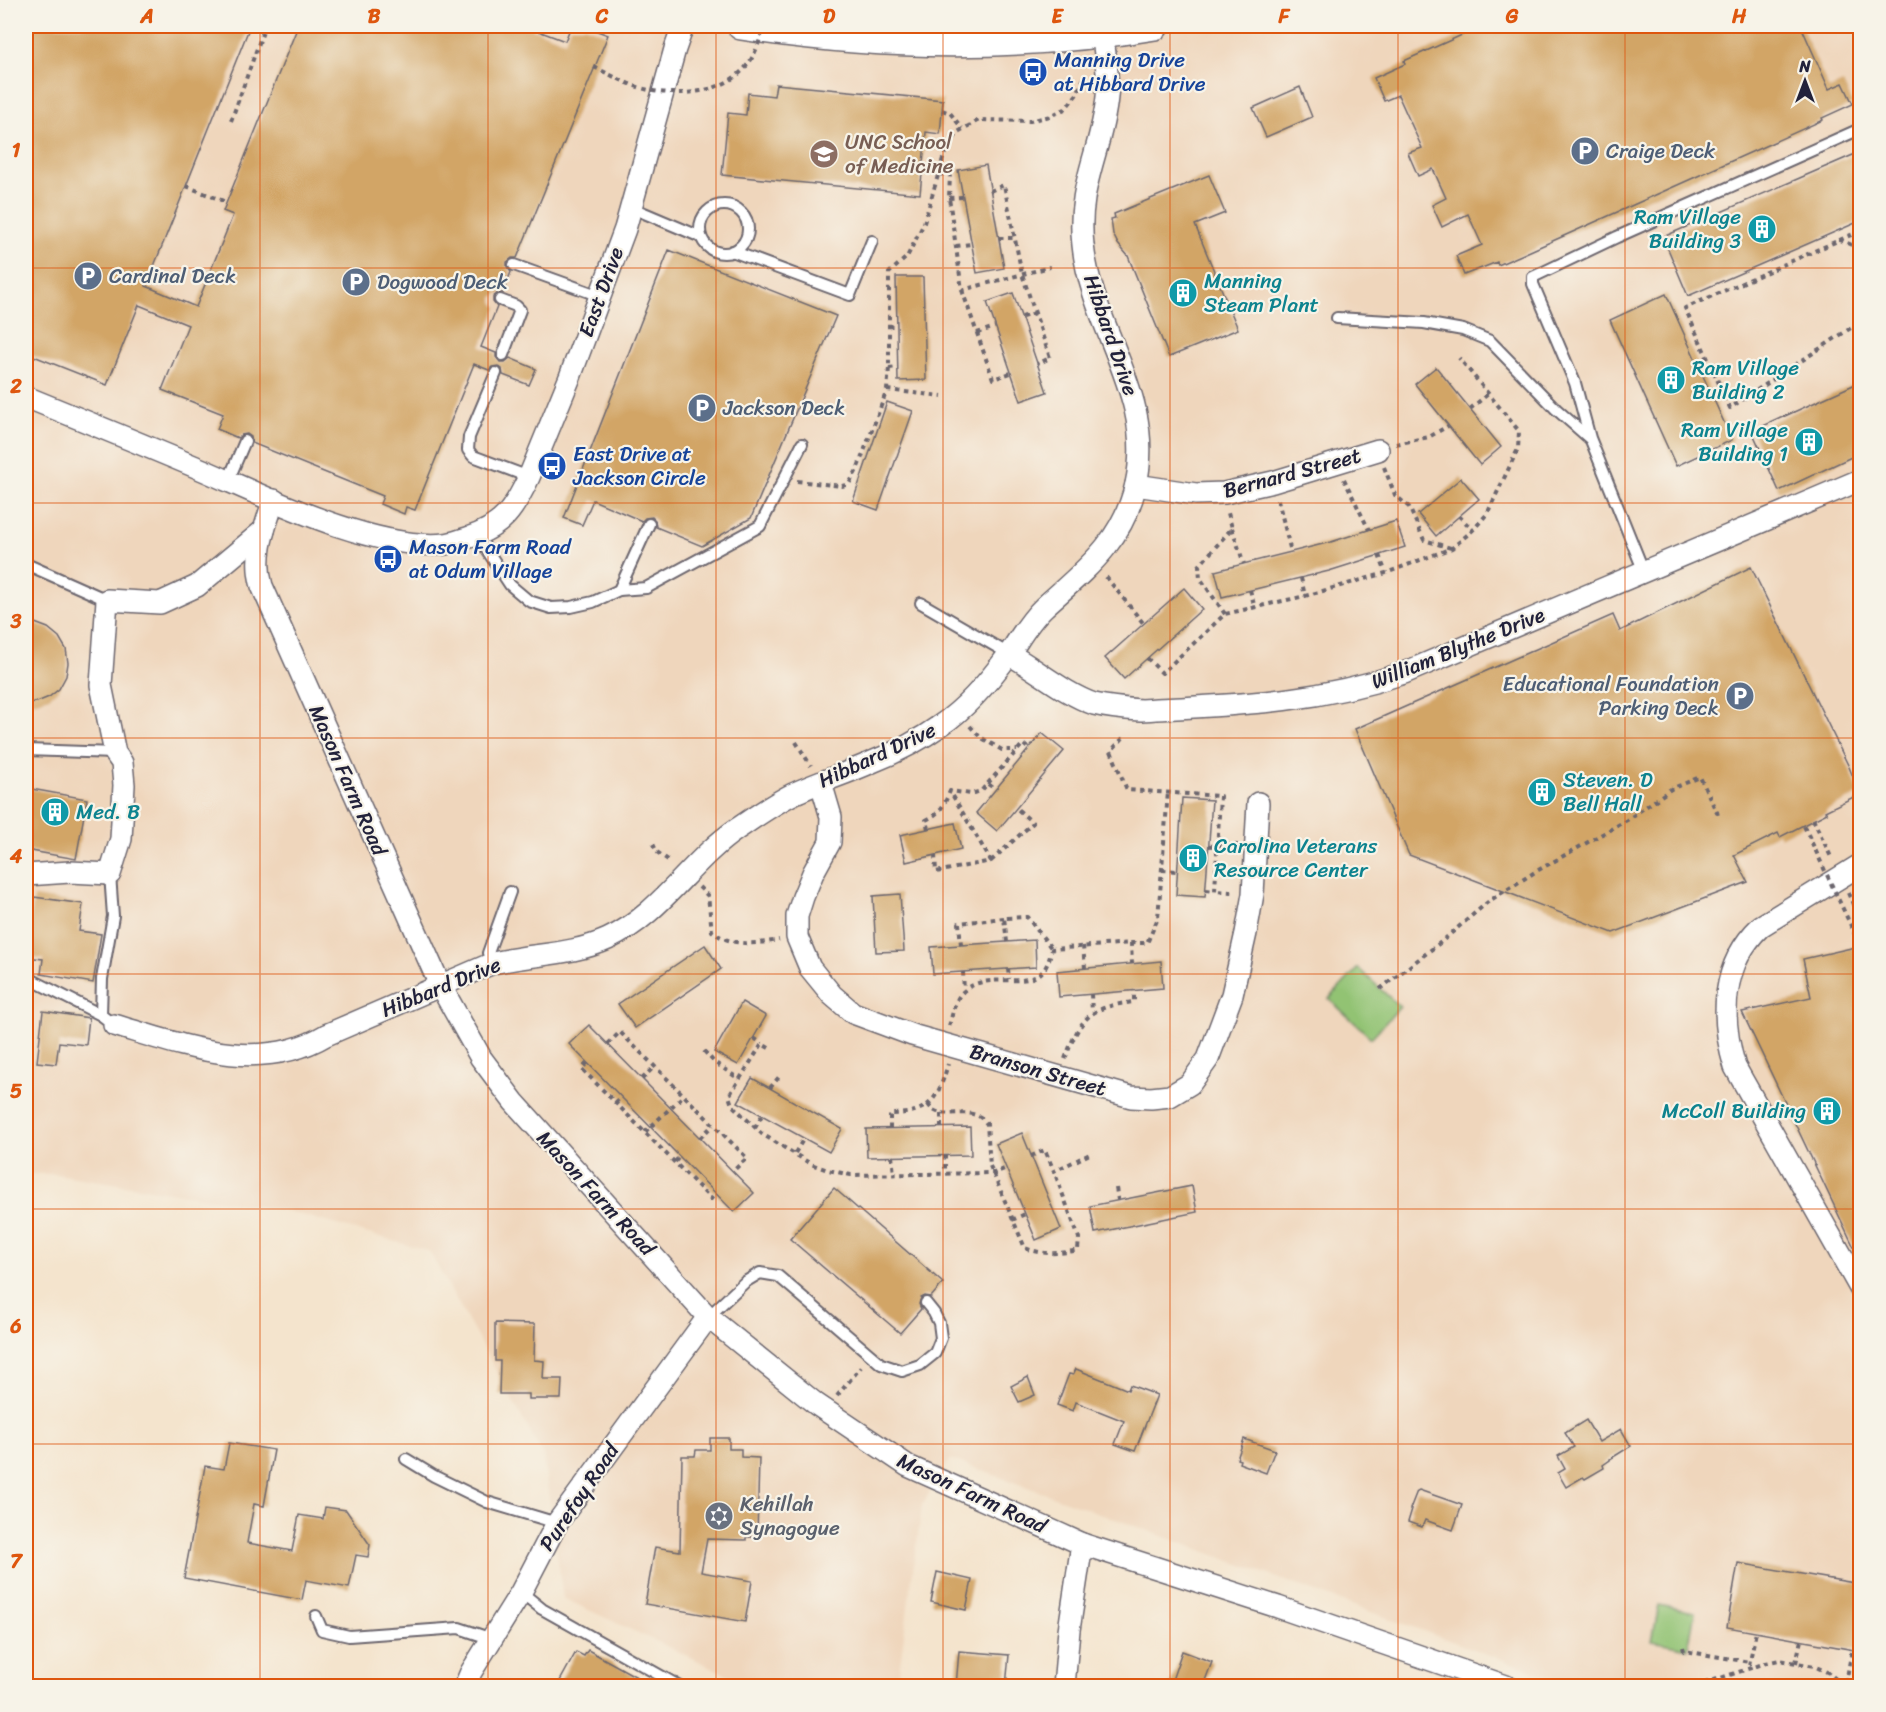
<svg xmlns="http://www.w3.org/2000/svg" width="1886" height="1712" viewBox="0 0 1886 1712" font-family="Sriracha,sans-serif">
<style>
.built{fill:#efd6bc}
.green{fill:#92c373;stroke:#5a7257;stroke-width:1.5}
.building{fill:#d2a566}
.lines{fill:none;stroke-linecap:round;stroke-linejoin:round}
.service-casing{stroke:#6c666e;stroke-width:14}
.minor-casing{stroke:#6c666e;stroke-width:24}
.tertiary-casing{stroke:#6c666e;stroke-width:30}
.path{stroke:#6c666e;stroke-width:4;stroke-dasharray:4.5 4.5;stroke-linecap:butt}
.service{stroke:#fff;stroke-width:10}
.minor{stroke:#fff;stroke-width:21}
.tertiary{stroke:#fff;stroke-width:27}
.path-bridge{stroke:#6c666e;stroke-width:4;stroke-dasharray:4.5 4.5;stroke-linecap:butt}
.grid{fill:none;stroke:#de560e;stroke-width:1.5;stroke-opacity:0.55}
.labels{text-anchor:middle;stroke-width:4.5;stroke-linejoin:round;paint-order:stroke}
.transit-label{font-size:21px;fill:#164399;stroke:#f7f3e8;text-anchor:start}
.education-label{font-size:21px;fill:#785e54;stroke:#f7f3e8;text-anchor:start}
.service-label{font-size:21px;fill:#4e5e75;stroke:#f7f3e8;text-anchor:start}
.culture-label{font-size:21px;fill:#0d838f;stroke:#f7f3e8;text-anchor:start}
.street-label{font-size:21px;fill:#22223b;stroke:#f7f3e8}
.worship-label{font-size:21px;fill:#5b616d;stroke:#f7f3e8;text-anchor:start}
.neatline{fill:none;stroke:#de560e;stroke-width:2}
.grid-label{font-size:20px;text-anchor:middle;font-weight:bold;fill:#de560e}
</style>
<rect width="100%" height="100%" fill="#f7f3e8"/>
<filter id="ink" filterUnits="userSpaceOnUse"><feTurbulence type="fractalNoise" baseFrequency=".0167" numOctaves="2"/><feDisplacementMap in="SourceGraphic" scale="12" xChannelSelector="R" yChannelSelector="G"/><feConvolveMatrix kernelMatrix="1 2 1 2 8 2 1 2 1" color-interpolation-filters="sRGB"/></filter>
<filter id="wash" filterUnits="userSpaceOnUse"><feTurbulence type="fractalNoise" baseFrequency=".008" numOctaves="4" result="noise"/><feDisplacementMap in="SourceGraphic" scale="24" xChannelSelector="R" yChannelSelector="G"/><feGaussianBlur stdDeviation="1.35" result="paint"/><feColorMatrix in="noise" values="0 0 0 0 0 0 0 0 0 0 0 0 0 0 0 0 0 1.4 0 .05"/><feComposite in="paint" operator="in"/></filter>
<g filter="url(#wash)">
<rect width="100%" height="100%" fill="#f4e4cd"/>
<path class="built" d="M26 26H1860V1686H1575L950 1459 922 1505 897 1686H752L563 1598 543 1455 429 1251 288 1211 56 1174H26Z"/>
<g class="green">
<path d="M1358 968 1400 1007 1371 1038 1329 999Z"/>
<path d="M1659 1605 1695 1612 1688 1648 1652 1641Z"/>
</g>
<g id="blocks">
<g class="building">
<path d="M26 26H250L146 286 196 307 233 215 223 211 298 26H525L565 41 571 26H584L608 35 517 258H512L507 262V267L511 272 503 293H498L493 297V302L497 307 481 347 496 353V357L500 362H505L510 358 536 369 529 385 503 375 502 369 498 366 492 367 489 370 474 364 415 510 406 507 404 514 380 504 383 496 252 443 251 437 247 434 241 435 238 438 217 429 223 414 162 390 188 325 139 305 107 385 26 353Z"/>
<path d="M1482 26H1801L1829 89 1843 83 1853 104 1822 118 1823 120 1519 256 1498 265 1497 262 1464 275 1456 256 1482 245 1468 214 1442 227 1432 205 1446 198 1433 169 1418 176 1408 153 1422 148 1398 95 1384 101 1374 78 1405 64 1404 61Z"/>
<path d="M776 84 943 100 940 134 926 132 920 194 722 175 728 113 746 115 748 93 774 96Z"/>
<path d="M1300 87 1312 117 1266 137 1253 108Z"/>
<path d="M1860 152V221L1688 296 1663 237Z"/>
<path d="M986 165 1004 268 977 273 958 170Z"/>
<path d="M1209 175 1225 213 1195 225 1238 329 1169 357 1128 256 1118 244 1113 234 1111 219 1115 218 1114 214Z"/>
<path d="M669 250 836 316 751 518 702 546 656 527 655 520 652 517 645 518 642 521 593 500 582 525 564 518Z"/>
<path d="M896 277H923L926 380 898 381Z"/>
<path d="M1013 293 1047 392 1021 401 987 302Z"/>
<path d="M1666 294 1732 440 1676 466 1610 320Z"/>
<path d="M1436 367 1501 447 1480 465 1415 384Z"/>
<path d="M1860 382V453L1779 491 1752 431Z"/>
<path d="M887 402 913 411 878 510 853 501Z"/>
<path d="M1461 478 1479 499 1436 536 1418 514Z"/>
<path d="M1396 521 1405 547 1329 571 1222 597 1215 571 1331 542Z"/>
<path d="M1751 567 1849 767 1860 794 1825 811 1827 813 1780 837 1778 833 1734 855 1748 882 1613 933 1409 855 1355 729 1613 615 1620 631Z"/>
<path d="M1184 588 1202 609 1124 679 1105 658Z"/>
<path d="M26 622 35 623 48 628 59 637 66 649 68 663 66 676 59 689 49 697 37 702 26 703Z"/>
<path d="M1042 733 1064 751 997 831 976 813Z"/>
<path d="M26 788 87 799 76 859 26 850Z"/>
<path d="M1182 798 1212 800 1205 897 1176 895Z"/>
<path d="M955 823 961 849 906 862 900 835Z"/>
<path d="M900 894 904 951 876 952 873 896Z"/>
<path d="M34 897 83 904 79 931 101 934 93 983 41 974 43 959 26 957V922L30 923Z"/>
<path d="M1035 940 1036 967 933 974 931 947Z"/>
<path d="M705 945 721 969 635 1028 618 1004Z"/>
<path d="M1860 946V1260L1742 1012 1811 997 1803 959Z"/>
<path d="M1161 961 1163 988 1059 997 1057 971Z"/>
<path d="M742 1002 766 1016 738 1065 714 1052Z"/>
<path d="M43 1011 89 1018 86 1045 59 1042 56 1064 37 1062Z"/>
<path d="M589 1025 754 1193 734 1212 569 1044Z"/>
<path d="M752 1078 842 1129 829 1152 738 1102Z"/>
<path d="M970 1127 971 1155 867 1157 866 1129Z"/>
<path d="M1022 1133 1061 1229 1036 1240 996 1144Z"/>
<path d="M1192 1186 1197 1212 1095 1233 1090 1206Z"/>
<path d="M834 1188 943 1283 931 1297 925 1296 921 1298 919 1304 921 1309 900 1333 790 1239Z"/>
<path d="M495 1323 535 1324 534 1360 544 1361 543 1379H562L561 1399H529V1394H499L500 1361H495Z"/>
<path d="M1076 1369 1128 1390 1130 1385 1157 1395 1135 1451 1115 1444 1124 1421 1076 1402 1073 1411 1057 1405 1069 1374 1073 1375Z"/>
<path d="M1028 1377 1035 1395 1019 1402 1011 1386Z"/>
<path d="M1586 1420 1599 1442 1621 1429 1631 1446 1610 1459V1460L1603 1465 1604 1468 1585 1479 1583 1477 1566 1487 1558 1473 1565 1469 1558 1456 1574 1447 1565 1433Z"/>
<path d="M710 1438H729V1449H741V1457L759 1458 757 1537H746V1540L707 1539 701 1572 752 1581 745 1622 645 1604 655 1547 680 1551 682 1456H695L696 1450H710Z"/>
<path d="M1244 1439 1275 1450 1266 1473 1239 1463 1240 1460 1237 1459Z"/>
<path d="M229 1443 274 1450 264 1506 254 1504 247 1543 292 1551 299 1515 323 1519 325 1507 346 1510 370 1545 368 1557 356 1555 349 1588 306 1580 302 1600 184 1578 205 1466 224 1469Z"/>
<path d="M1419 1490 1462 1505 1453 1530 1425 1520 1422 1527 1408 1522 1412 1509H1410L1417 1491Z"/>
<path d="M1738 1563 1860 1584V1651L1727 1627Z"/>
<path d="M937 1572 972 1580 966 1610 931 1602Z"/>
<path d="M588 1650 653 1686H568L560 1681 576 1652 584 1656Z"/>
<path d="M959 1651 1009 1655 1006 1686H956Z"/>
<path d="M1182 1651 1212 1662 1203 1686H1170Z"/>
</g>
</g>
</g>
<g filter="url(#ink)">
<use href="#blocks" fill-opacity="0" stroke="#6c666e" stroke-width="1.5"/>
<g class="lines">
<g class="service-casing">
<g id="service">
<circle cx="724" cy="229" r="24"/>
<path d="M630 207 701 237"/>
<path d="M732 251 850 295 872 241"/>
<path d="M514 265 600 296"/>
<path d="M500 300 516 306 520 310 503 355"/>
<path d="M1337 318 1424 323 1463 330 1490 341 1556 409 1589 438"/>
<path d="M496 373 469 437 468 450 473 456 529 477"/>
<path d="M228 481 245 441"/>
<path d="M477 535 510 585 529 601 551 608 571 607 593 602 619 590 646 588 760 526 802 444"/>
<path d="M26 564 107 600"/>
<path d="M1644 572 1590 438 1575 383 1533 284V277L1617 237 1860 129"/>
<path d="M619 590 649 524"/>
<path d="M921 603 1009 654"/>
<path d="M26 750 115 753"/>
<path d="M110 874 113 916 102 979 101 1015 114 1025"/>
<path d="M488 953 510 892"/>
<path d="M26 974 34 981 101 1015"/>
<path d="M708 1317 745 1282 760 1273 778 1276 881 1364 902 1371 920 1365 935 1353 941 1338 939 1323 934 1313 926 1303"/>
<path d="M406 1459 434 1476 487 1502 557 1523"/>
<path d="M521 1592 542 1609 679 1686"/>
<path d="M316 1616 322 1630 349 1636 459 1628 492 1639"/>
</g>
</g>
<g class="minor-casing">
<g id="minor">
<path d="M26 397C85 421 144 445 203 470 268 498 375 551 445 544 452 543 460 540 467 538 503 527 514 509 529 477L570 377 625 229 675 49 683 26"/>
<path d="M1136 485 1196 494 1224 493 1273 482 1378 450"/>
<path d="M274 500C264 529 253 556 262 586L440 985 481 1058 514 1102 708 1317 816 1404 908 1466 1082 1544 1278 1607 1506 1686"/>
<path d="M1009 654C1036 669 1065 694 1094 704 1110 708 1125 709 1141 710 1234 705 1315 703 1404 673L1860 480"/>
<path d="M821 783 831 817 830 842 813 873 803 897 797 916V937L810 968 832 995 853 1013 912 1035 1131 1097 1151 1098 1170 1096 1190 1084 1208 1059 1232 995 1246 933 1253 894 1258 803"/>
<path d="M1860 865 1761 926C1721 964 1720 1017 1735 1067L1860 1288"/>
<path d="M26 875 70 872 110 874 121 839 124 785 122 763 115 753 101 685 107 600 160 603 197 586 264 530"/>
<path d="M114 1025C182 1045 259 1075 326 1035L493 963C531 954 573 955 608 939 661 914 690 861 737 829 755 817 773 804 793 794 818 782 846 774 872 762 895 753 920 740 941 725 968 707 990 680 1009 654 1020 638 1029 621 1044 607 1085 570 1123 542 1136 484 1156 396 1092 330 1083 245 1076 187 1102 150 1107 97 1110 74 1103 49 1102 26"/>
<path d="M465 1686 471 1672 521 1592 557 1523 708 1317"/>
<path d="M1064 1686 1069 1630 1082 1544"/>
</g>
</g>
<g class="tertiary-casing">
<path id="tertiary" d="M741 26C877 47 1019 49 1155 26"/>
</g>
<g class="path">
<path d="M942 110 950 113 962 128"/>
<path d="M231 121 265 26"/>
<path d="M939 174 950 175 949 198 962 290 1050 267"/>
<path d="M186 186 226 202"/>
<path d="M990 191 1004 185 1022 274 1050 358 1037 364"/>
<path d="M949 198 963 197"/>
<path d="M1860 231 1685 308 1730 408 1860 322"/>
<path d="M999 238H1015"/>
<path d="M1839 240 1860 248"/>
<path d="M956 246 971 244"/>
<path d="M962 290 993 379 1011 373"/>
<path d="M1022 317 1036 313"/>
<path d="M888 326H897"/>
<path d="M977 333 995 327"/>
<path d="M889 368 898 367"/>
<path d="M887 390 942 396"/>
<path d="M1470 409 1488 394"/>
<path d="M1396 444 1429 437 1448 426"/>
<path d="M1384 467 1395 495 1409 507 1424 540 1451 548"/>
<path d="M1344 479 1369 530"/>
<path d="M797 481 842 486 849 484 857 470 887 390 889 368V273L907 257 924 223 944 155 958 132 979 120 1030 121 1050 116 1065 109 1077 94 1084 78"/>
<path d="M1278 500 1291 552"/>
<path d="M1459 516 1473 530"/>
<path d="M1232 528 1244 564"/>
<path d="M1379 555 1386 573"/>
<path d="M1106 577 1144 624"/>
<path d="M1301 578 1305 596"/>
<path d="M1250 590 1255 608"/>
<path d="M1225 614 1200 578 1199 566 1232 528 1228 513"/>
<path d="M1147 658 1162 673 1225 614 1305 596 1386 573 1452 548 1473 530 1487 514 1518 449 1519 431 1459 358"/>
<path d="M970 726 980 737 1002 750H1017"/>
<path d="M1123 738 1111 751 1127 790 1220 796 1215 891 1233 892"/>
<path d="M796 742 811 766"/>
<path d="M988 784 995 789"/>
<path d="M1813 819 1832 859"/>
<path d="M928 829 926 820C940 814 944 805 950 791L971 794 981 791 1023 744 1029 749"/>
<path d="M653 844 657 852 671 862"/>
<path d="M1208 846 1238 845"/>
<path d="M935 855 936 872 991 861 950 791"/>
<path d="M991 861 1033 823 1016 808"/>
<path d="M1162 870 1177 871"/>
<path d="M699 887 708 896 712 931C731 947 756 944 779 940"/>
<path d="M1206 890 1215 891"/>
<path d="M1848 893 1860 920"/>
<path d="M1007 942 1004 918 1027 917 1052 949"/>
<path d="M1131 943H1147L1158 918 1168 792"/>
<path d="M961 945 959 923 1004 918"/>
<path d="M1083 946 1085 968"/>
<path d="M1008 969 1009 979"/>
<path d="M963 972 964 991"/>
<path d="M1380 989 1441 942 1489 901 1535 872 1627 820 1671 789 1700 777 1717 813 1722 812"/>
<path d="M1091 994 1092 1012"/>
<path d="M949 1026C952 1017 954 1003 960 995 982 968 1026 991 1043 971 1048 965 1050 956 1052 949L1131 943 1132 964"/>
<path d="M754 1038 762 1044"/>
<path d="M608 1044 620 1032 747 1158 733 1171"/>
<path d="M769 1048 762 1044 729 1096 732 1105 762 1134 811 1164 828 1170 851 1175 994 1173 1007 1168"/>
<path d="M704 1051 714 1062 739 1079"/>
<path d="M1065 1059C1081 1017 1089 1007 1134 1002V990"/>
<path d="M587 1063 582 1069 711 1199 715 1194"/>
<path d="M642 1079 655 1066"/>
<path d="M770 1088 779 1077"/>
<path d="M615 1103 621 1097"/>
<path d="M928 1104C938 1122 964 1107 980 1117 983 1119 985 1122 987 1124L990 1166 1025 1248C1043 1255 1059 1254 1078 1250L1079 1238 1054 1171"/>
<path d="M941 1114V1127"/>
<path d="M755 1128 762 1115"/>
<path d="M890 1129V1114C930 1114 938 1099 948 1064"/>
<path d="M645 1132 683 1096"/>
<path d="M700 1138 713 1125"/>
<path d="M795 1153 804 1138"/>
<path d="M945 1155V1173"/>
<path d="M892 1156 894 1174"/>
<path d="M1031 1156 1045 1150 1054 1171 1092 1153"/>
<path d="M675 1162 679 1157"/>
<path d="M1116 1188 1118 1200"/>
<path d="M1012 1220 1025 1214"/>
<path d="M837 1396 861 1367"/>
<path d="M1683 1647 1684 1651 1749 1662"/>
<path d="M1796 1663 1801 1640"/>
<path d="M1749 1665 1756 1632"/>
<path d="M1844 1683 1860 1684"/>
<path d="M1846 1683 1852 1649"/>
<path d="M1696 1686 1766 1663 1779 1660 1814 1666 1829 1673 1844 1686"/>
</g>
<use href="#service" class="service"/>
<use href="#minor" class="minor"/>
<use href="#tertiary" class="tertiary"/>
<g class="path-bridge">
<path d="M594 67C609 74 625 83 641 88 677 99 734 94 753 56 758 47 761 36 764 26"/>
<path d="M1804 826 1860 945"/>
</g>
</g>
</g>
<path class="grid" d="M260 26V1686M488 26V1686M716 26V1686M943 26V1686M1170 26V1686M1398 26V1686M1625 26V1686M26 268H1860M26 503H1860M26 738H1860M26 974H1860M26 1209H1860M26 1444H1860"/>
<defs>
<g id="bus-disc" transform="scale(1.5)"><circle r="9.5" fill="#1a4fb4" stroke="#f7f3e8"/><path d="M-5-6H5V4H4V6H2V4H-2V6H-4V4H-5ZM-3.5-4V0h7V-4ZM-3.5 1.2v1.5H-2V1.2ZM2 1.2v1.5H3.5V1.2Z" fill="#fff"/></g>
<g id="parking-disc" transform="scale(1.5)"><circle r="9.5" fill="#5c6f8a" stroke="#f7f3e8"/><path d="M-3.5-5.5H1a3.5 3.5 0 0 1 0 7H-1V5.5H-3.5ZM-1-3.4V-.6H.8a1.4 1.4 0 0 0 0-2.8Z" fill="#fff"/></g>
<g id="university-disc" transform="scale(1.5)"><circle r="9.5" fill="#8d6e63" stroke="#f7f3e8"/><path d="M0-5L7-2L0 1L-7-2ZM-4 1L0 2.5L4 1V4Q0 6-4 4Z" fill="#fff"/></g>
<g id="building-disc" transform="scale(1.5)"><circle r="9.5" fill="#0f9aa8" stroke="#f7f3e8"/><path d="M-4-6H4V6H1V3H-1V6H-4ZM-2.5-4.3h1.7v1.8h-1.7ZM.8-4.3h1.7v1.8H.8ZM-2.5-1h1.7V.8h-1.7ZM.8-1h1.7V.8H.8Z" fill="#fff"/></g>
<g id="synagogue-disc" transform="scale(1.5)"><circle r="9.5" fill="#6b7280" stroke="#f7f3e8"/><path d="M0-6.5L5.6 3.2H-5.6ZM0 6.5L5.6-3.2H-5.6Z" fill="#fff"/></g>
</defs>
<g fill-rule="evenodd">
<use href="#bus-disc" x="1033" y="72"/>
<use href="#parking-disc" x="1585" y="151"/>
<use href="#university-disc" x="824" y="154"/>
<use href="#building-disc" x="1762" y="229"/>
<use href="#parking-disc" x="88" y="276"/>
<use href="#parking-disc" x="356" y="282"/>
<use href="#building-disc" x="1183" y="293"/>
<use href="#building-disc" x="1671" y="380"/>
<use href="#parking-disc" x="702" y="408"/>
<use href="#building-disc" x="1809" y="442"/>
<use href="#bus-disc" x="552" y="466"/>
<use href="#bus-disc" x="388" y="559"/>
<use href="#parking-disc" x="1740" y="696"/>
<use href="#building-disc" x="1542" y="792"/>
<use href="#building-disc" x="55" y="812"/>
<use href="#building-disc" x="1193" y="858"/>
<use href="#building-disc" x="1827" y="1111"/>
<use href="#synagogue-disc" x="719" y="1516"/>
</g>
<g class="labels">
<g class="transit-label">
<text x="1054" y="67">Manning Drive<tspan x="1054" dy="24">at Hibbard Drive</tspan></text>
<text x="573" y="461">East Drive at<tspan x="573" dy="24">Jackson Circle</tspan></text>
<text x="409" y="554">Mason Farm Road<tspan x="409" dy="24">at Odum Village</tspan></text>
</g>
<g class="education-label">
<text x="845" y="149">UNC School<tspan x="845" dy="24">of Medicine</tspan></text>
</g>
<g class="service-label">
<text x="1606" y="158">Craige Deck</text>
<text x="109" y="283">Cardinal Deck</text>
<text x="377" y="289">Dogwood Deck</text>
<text x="723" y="415">Jackson Deck</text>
<text x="1719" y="691" text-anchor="end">Educational Foundation<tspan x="1719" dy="24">Parking Deck</tspan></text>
</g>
<g class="culture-label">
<text x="1741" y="224" text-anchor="end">Ram Village<tspan x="1741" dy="24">Building 3</tspan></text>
<text x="1204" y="288">Manning<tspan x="1204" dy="24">Steam Plant</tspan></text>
<text x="1692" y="375">Ram Village<tspan x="1692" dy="24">Building 2</tspan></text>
<text x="1788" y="437" text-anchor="end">Ram Village<tspan x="1788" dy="24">Building 1</tspan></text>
<text x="1563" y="787">Steven. D<tspan x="1563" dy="24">Bell Hall</tspan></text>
<text x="76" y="819">Med. B</text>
<text x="1214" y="853">Carolina Veterans<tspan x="1214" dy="24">Resource Center</tspan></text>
<text x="1806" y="1118" text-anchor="end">McColl Building</text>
</g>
<g class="street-label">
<text transform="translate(601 292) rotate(-70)" y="7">East Drive</text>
<text transform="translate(1111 335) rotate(71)" y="7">Hibbard Drive</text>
<text transform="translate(1292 473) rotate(-15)" y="7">Bernard Street</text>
<text transform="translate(1458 648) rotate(-22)" y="7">William Blythe Drive</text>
<text transform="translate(877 755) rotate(-25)" y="7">Hibbard Drive</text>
<text transform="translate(348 780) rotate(66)" y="7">Mason Farm Road</text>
<text transform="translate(441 987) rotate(-22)" y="7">Hibbard Drive</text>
<text transform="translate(1038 1070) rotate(16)" y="7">Branson Street</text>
<text transform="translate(596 1193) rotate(47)" y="7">Mason Farm Road</text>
<text transform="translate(972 1493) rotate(25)" y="7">Mason Farm Road</text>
<text transform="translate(579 1497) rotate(-56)" y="7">Purefoy Road</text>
</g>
<g class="worship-label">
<text x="740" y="1511">Kehillah<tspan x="740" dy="24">Synagogue</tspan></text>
</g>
</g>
<rect width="1886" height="1712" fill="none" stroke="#f7f3e8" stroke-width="66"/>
<g transform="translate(1805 81)" stroke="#f7f3e8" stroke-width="4.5" paint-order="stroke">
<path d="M0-4.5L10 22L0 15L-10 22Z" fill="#22223b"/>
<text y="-9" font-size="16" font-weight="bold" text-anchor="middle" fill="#22223b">N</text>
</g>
<rect x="33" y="33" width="1820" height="1646" class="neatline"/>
<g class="grid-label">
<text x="147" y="23">A</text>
<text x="374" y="23">B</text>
<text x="602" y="23">C</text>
<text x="829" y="23">D</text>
<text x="1057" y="23">E</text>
<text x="1284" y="23">F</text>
<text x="1512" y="23">G</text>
<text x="1739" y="23">H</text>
<text x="16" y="157">1</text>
<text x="16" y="393">2</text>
<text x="16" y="628">3</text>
<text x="16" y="863">4</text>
<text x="16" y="1098">5</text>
<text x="16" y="1333">6</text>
<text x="16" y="1568">7</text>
</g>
</svg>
